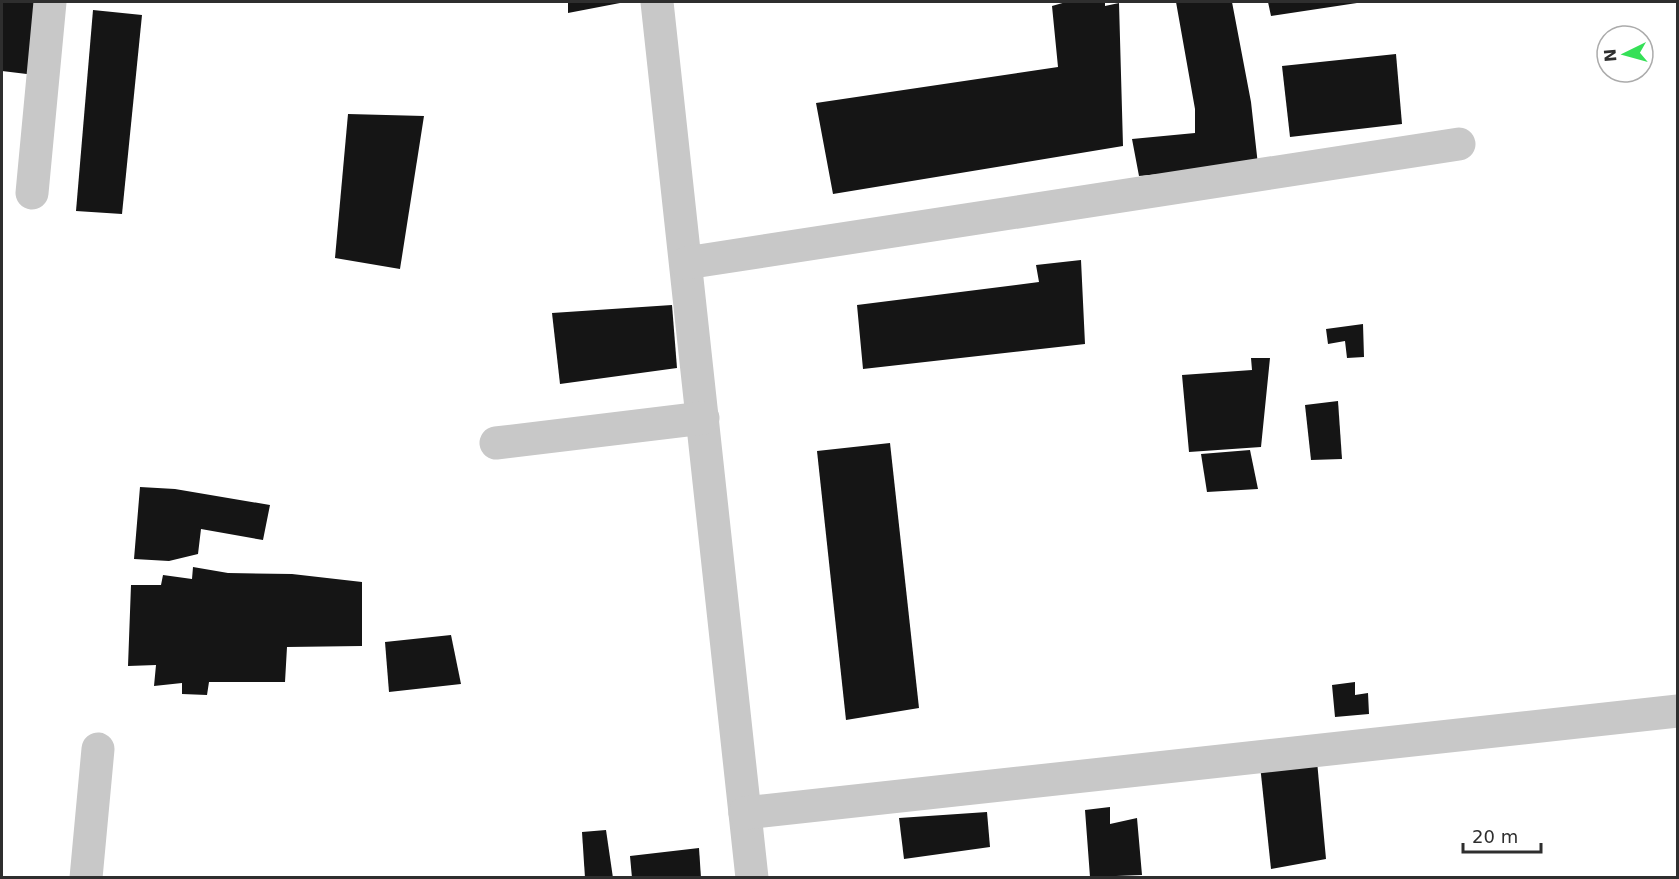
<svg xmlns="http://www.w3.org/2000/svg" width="1679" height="879" viewBox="0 0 1679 879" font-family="'DejaVu Sans',sans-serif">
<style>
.building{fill:#151515}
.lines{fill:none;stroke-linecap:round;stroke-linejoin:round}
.minor{stroke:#c8c8c8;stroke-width:33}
</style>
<rect width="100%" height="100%" fill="#fff"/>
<g class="building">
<path d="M2 2H43L35 75 2 71Z"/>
<path d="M568 2H620V3L568 13Z"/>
<path d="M1066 2H1105V6L1119 3 1123 146 833 194 816 103 1058 67 1052 6Z"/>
<path d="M1176 2H1232L1251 102 1258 165 1139 176 1132 139 1195 133V109Z"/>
<path d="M1268 2H1357V3L1271 16Z"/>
<path d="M93 10 142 15 122 214 76 211Z"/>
<path d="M1396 54 1402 124 1290 137 1282 66Z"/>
<path d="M348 114 424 116 400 269 335 258Z"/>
<path d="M1081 260 1085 344 863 369 857 305 1039 282 1036 265Z"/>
<path d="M672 305 677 368 560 384 552 313Z"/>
<path d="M1363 324 1364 357 1347 358 1345 341 1328 344 1326 329Z"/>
<path d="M1251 358H1270L1261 447 1189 452 1182 375 1252 370Z"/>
<path d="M1338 401 1342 459 1311 460 1305 405Z"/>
<path d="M890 443 919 708 846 720 817 451Z"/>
<path d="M1250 450 1258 489 1207 492 1201 454Z"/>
<path d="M140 487 175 489 270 505 263 540 201 529 198 554 169 561 134 559Z"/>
<path d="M193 567 228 573 292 574 362 582V646L287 647 285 682H209L207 695 182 694V683L154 686 156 665 128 666 131 585H161L163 575 192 579Z"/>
<path d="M451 635 461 684 389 692 385 642Z"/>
<path d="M1355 682V695L1368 693 1369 714 1335 717 1332 685Z"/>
<path d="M1317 761 1326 859 1271 869 1260 765Z"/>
<path d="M1110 807V824L1137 818 1142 875 1090 877 1085 810Z"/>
<path d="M987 812 990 847 904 859 899 818Z"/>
<path d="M606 830 613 878H585L582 832Z"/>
<path d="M699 848 701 878H632L630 856Z"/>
</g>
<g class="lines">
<g class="minor">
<path d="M657 2 752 878"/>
<path d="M32 193 50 2"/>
<path d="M686 263 1459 144"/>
<path d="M496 443 703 418"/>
<path d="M745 813 1678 711"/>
<path d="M86 878 98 749"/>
</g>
</g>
<rect width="1679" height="879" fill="none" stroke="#2e2e2e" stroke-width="6"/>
<g transform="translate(1625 54) rotate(265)"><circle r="28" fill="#ffffff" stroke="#ababab" stroke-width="1.5"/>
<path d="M0-4.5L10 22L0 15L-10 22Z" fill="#35e057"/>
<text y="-9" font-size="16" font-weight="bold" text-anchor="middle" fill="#2e2e2e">N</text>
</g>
<path d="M1463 843v9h78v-9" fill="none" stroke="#2e2e2e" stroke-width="3"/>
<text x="1472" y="843" font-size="18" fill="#2e2e2e" stroke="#ffffff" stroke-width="4.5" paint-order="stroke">20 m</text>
</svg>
